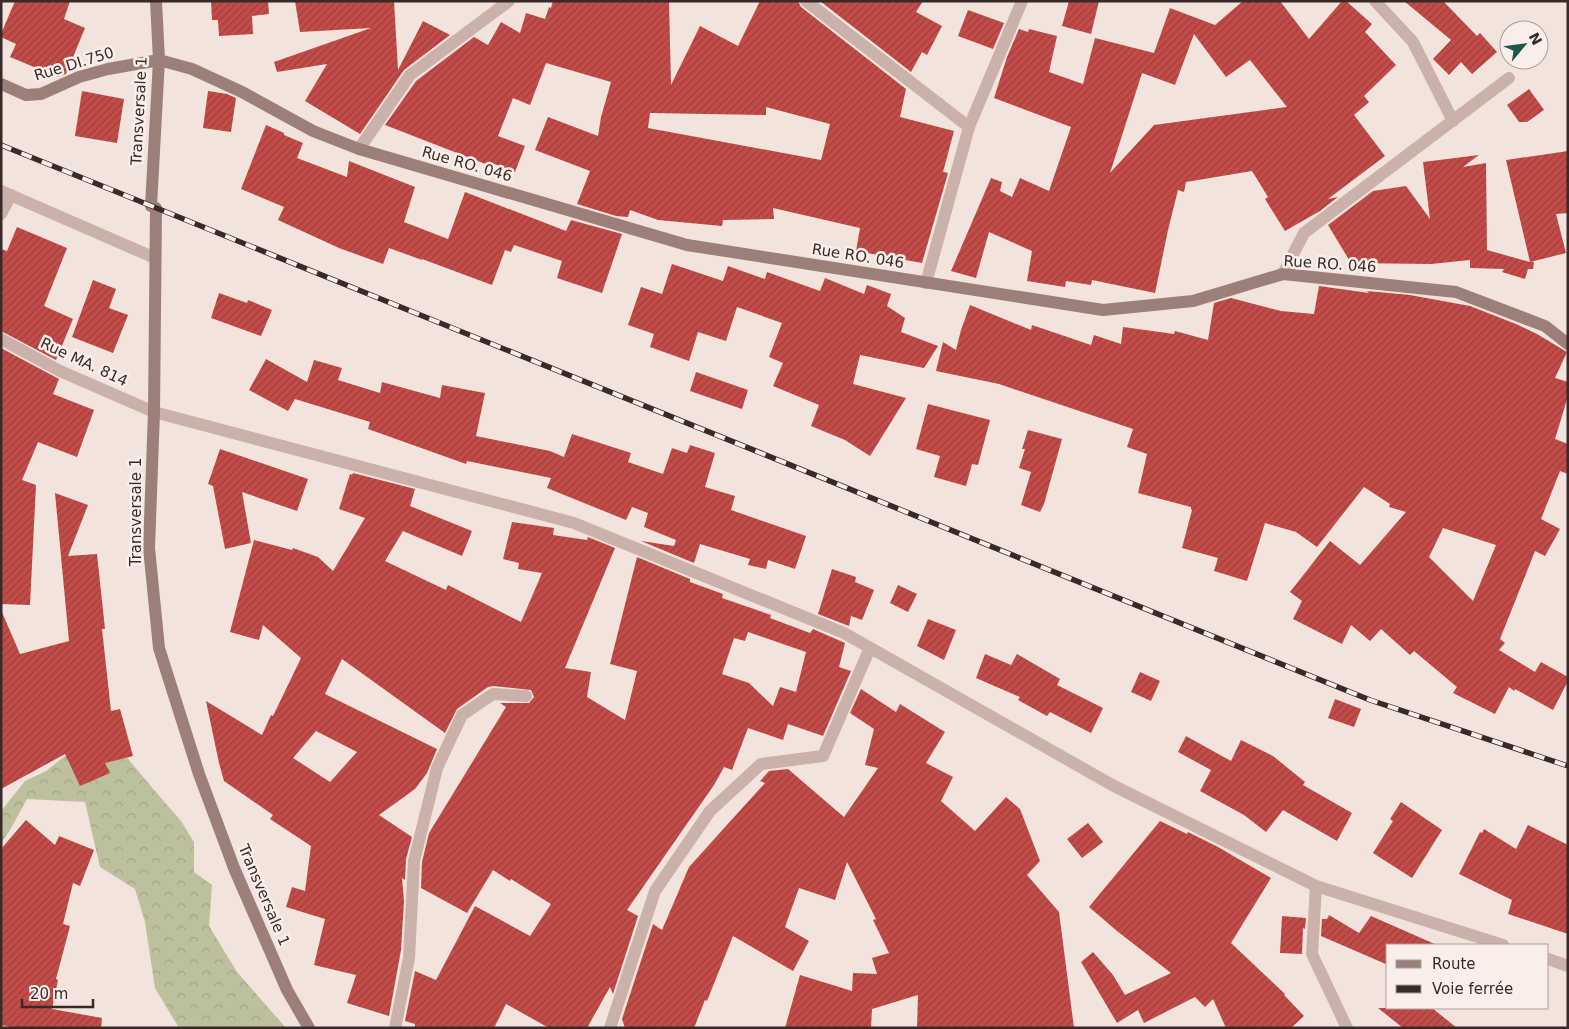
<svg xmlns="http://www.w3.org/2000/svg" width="1569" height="1029" viewBox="0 0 1569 1029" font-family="'DejaVu Sans',sans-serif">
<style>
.forest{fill:url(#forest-crowns)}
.building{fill:url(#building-hatch);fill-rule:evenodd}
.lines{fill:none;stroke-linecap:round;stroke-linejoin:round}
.lane{stroke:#cab1a9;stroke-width:12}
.street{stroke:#cab1a9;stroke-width:12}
.secondary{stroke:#9d7f7a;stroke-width:12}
.rail-casing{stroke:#372a28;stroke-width:5.5}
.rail{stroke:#f9eee9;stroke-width:4;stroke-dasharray:11;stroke-linecap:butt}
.labels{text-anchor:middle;stroke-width:5;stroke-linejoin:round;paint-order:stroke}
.street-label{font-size:15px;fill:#372a28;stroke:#f9eee9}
</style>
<defs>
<pattern id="forest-crowns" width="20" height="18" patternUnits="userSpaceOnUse" patternTransform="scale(1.25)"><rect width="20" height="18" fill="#bcc09d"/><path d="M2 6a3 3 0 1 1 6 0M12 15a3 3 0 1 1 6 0" fill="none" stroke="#a2a587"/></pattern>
<pattern id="building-hatch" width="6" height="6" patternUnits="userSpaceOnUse" patternTransform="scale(1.25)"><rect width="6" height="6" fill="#c34c49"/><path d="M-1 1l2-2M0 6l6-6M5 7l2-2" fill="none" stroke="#9f3f3d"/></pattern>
</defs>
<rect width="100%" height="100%" fill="#f2e3dd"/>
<path class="forest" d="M79 745 119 748 149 784 181 821 194 842V872L212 885 209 926 237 972 286 1028H179L155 988 145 922 135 889 100 867 85 802 27 799 10 830 1 843V811L25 781 46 771Z"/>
<g class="building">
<path d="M15 1H70L64 19 85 28 66 74 58 77 10 57 16 44 1 37V34Z"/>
<path d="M211 1H268L269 14 252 16 253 34 219 36 218 20H212Z"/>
<path d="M295 1H394L398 70 423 21 450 35 404 70 360 134 305 101 327 64 277 72 274 62 371 28 300 32Z"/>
<path d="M553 1H669L671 85 700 26 738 46 760 1H798L801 7 906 89 900 117 954 131 943 172 948 173 922 263 856 251 860 228 773 208 774 219 723 220 722 226 658 220 630 210 628 217 616 216 577 204 590 171 535 150 548 117 598 136 601 117 611 82 546 63 530 105 513 98 498 136 525 146 515 172 489 162 488 165 385 125 416 81 474 37 488 45 501 22 520 33 526 13 545 19 549 7 551 8ZM766 107 830 124 821 160 648 128 650 113 766 115Z"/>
<path d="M820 1H923L916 12 942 26 927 55 922 52 911 72Z"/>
<path d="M1069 1H1099L1091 34 1062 26Z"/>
<path d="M1243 1H1280L1309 39 1342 1H1346L1372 24 1365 32 1396 65 1364 96 1369 102 1354 115 1385 156 1328 199 1338 197 1320 211 1285 231 1265 199 1268 197 1252 171 1186 182 1184 192 1178 190 1168 230 1155 293 1092 280 1091 285 1066 281 1065 287 1027 281 1032 251 989 232 976 278 951 271 991 178 1002 182 1000 191 1012 197 1020 178 1049 191 1071 127 994 98 1007 57 1019 29 1028 32 1029 29 1057 36 1049 72 1083 84 1095 38 1154 53 1170 8 1215 25ZM1194 34 1226 77 1250 60 1287 107 1154 125 1110 173 1142 73 1175 85Z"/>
<path d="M1404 1H1443L1477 36 1480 33 1497 52 1472 74 1461 62 1449 75 1433 59 1451 40Z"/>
<path d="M968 10 1004 23 993 49 958 36Z"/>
<path d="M1529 89 1544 110 1527 122H1519L1507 105Z"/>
<path d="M82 91 124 99 117 143 75 136Z"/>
<path d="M208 91 227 94 236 98 231 132 203 128Z"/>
<path d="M266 125 284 133V135L303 143 297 158 347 177 349 161 415 187 404 222 448 239 465 192 566 231 571 220 622 234 602 293 557 278 562 261 514 245 511 252 505 250 492 285 422 259V260L389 248 383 264 339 248 278 220 284 207 241 189Z"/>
<path d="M1568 151V213L1556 214 1566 253 1530 262H1534L1533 269H1528L1525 279 1502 272 1504 269 1470 268V260L1431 264 1351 263 1328 225 1373 191 1406 186 1430 219 1423 162 1479 155 1463 167 1486 163 1487 250 1530 262 1506 160Z"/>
<path d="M17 227 67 248 44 306 73 319 56 360 1 331V249L7 251Z"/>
<path d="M672 264 723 281 728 266 765 279 767 272 820 291 825 278 864 294 867 285 891 294 887 306 905 318 901 332 938 346 924 368 860 355 853 384 906 398 870 456 845 440 811 426 819 405 773 386 783 363 769 357 782 323 737 307 726 341 698 332 689 361 650 347 654 334 628 325 641 287 662 294Z"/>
<path d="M93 280 116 289 109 308 128 315 113 353 72 337Z"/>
<path d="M1319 286 1369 293 1367 291 1410 295 1470 306 1516 324 1537 334 1567 352 1555 378 1568 382V396L1555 439 1568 444V474L1560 471 1541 519 1560 529 1545 556 1535 551 1500 639 1505 643 1499 650 1535 672 1541 662 1568 677V681L1553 710 1515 689 1514 691 1509 687 1495 714 1453 693 1457 687 1414 651 1410 655 1381 629 1370 641 1351 625 1342 644 1293 619 1302 601 1290 592 1330 541 1360 565 1406 512 1389 507 1390 504 1364 487 1317 547 1296 532 1265 523 1247 581 1214 571 1218 558 1182 548 1192 510 1191 509V507L1138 493 1147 454 1127 447 1133 429 999 384 936 371 943 342 956 350 961 330 970 305 1031 330 1032 325 1091 345 1094 335 1121 344 1123 327 1174 334 1175 331 1208 340 1214 303 1231 298 1281 311 1314 314ZM1443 528 1496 545 1473 601 1429 557Z"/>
<path d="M219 293 247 303 248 300 272 310 261 336 211 318Z"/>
<path d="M1 348 59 379 53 394 94 410 77 457 38 442 22 480 36 485 30 605 1 604Z"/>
<path d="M266 359 307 382 314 360 342 368 338 380 380 393 382 382 440 398 442 385 485 393 476 436 550 451 564 457 572 434 631 453 628 462 663 474 672 448 687 453 690 445 715 453 705 487 735 496 731 510 806 536 795 569 768 560 766 569 748 565 750 559 700 544 694 563 641 541 674 546 676 540 644 527 648 513 632 507 626 520 547 488 551 478 467 461 466 464 368 429 370 422 295 399 288 411 249 390Z"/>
<path d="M696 372 748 390 742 409 690 391Z"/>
<path d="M928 404 990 420 978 465 972 464 966 486 934 477 940 456 916 449Z"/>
<path d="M1028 430 1062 439 1044 504 1040 512 1021 505 1031 472 1019 468 1025 449H1022Z"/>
<path d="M220 449 308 479 297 511 242 492 251 543 225 549 213 486 208 484Z"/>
<path d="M353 473 415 489 410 506 472 531 462 556 403 531 385 561 446 590 448 585 521 622 542 573 518 569 519 563 503 559 512 522 554 528 553 535 587 540 588 537 615 548 565 668 591 672 587 697 625 720 637 671 610 664 637 557 690 579V582L723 594 722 598 771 615 770 618 810 633 813 629 845 643 839 667 851 671 823 736 788 724 783 740 748 728 732 770 724 767 714 785 627 910 638 916 613 994 610 987 587 1028H549L506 1004 494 1028H415V1024L405 1021 415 971 436 980 475 906 530 936 551 904 511 879 510 881 493 870 467 913 421 888 422 862 429 833 506 707 500 703H529L534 697 531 690 493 686 488 687 457 709 445 733 342 659 325 694 437 749 427 773 415 789 379 815 412 837 406 859 405 880 402 878 404 901 401 950 389 1016 347 1003 356 975 314 965 325 919 286 907 292 887 305 891 311 846 270 819 273 815 224 781 219 763 206 701 262 735 271 715 273 716 301 658 263 625 259 640 230 632 254 540 292 550 293 548 318 557 333 571 365 518 339 509 350 474 352 475ZM748 632 806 652 796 692 780 687 773 706 749 683 722 674 734 638 745 641ZM316 731 357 752 330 782 293 758Z"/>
<path d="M55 493 88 505 68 556 97 554 105 629H102L111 711 120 709 133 756 105 763 110 773 80 786 65 754 1 789V610L20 654 69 641Z"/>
<path d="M832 569 856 577 855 582 874 590 862 620 851 616 849 626 818 614Z"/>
<path d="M898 585 917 594 908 612 890 603Z"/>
<path d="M928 619 956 630 944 660 917 646Z"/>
<path d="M985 654 1011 665 1017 654 1060 679 1057 685 1103 708 1091 733 1050 712 1047 716 1018 700 1020 697 976 678Z"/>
<path d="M1140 672 1160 681 1151 701 1131 692Z"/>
<path d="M861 689 896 712 900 704 945 732 926 763 953 777 941 801 975 831 1006 797 1020 809 1040 861 1027 875 1059 912 1074 1028H917L918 995 872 1009 871 1028H785L800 975 852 991 853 973 877 974 872 958 889 953 873 920 876 919 847 862 835 900 799 888 785 927 809 941 793 971 733 936 707 1001 705 1000 694 1028H625L622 1019 653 924 662 930 689 867 765 783 760 781 769 771 788 769 844 817 878 768 865 765 874 729 850 713Z"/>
<path d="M1335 699 1361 709 1354 727 1328 718Z"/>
<path d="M1186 736 1231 761 1241 740 1273 756 1305 782 1303 785 1352 813 1337 841 1283 810 1266 832 1244 815 1200 791 1211 770 1178 752Z"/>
<path d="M1401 802 1442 830 1412 878 1373 853 1393 821 1390 819Z"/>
<path d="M26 820 55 845 59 836 94 850 80 886 73 883 63 924 70 926 56 979 58 980 52 1009 102 1018 101 1028H15L1 1025V849Z"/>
<path d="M1160 821 1187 834 1188 832 1218 847 1271 878 1231 943 1285 994 1284 995 1304 1016 1291 1028H1226L1213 999 1205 1007 1195 997 1144 1023 1138 1010 1117 1023 1081 962 1093 952 1113 975 1125 995 1171 973 1117 931 1089 907Z"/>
<path d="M1088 823 1103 842 1082 858 1067 839Z"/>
<path d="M1528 825 1568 845V934L1508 914 1512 900 1459 874 1480 832 1482 833 1484 829 1516 849Z"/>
<path d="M1329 915 1359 933 1371 916 1437 945H1388V965L1321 936 1322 919H1327Z"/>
<path d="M1282 916 1306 918 1305 929 1303 928 1302 954 1280 953Z"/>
<path d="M1378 1008H1432L1457 1028H1403Z"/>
</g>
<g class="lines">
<path class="lane" d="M395 1028 409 958 414 861 437 768 462 715 493 694 526 696"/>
<g class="street">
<path d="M806 1 969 127"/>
<path d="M1375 1 1413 42 1453 121"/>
<path d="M359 149 410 75 509 1"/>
<path d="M1 191 155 258"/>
<path d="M1 214 11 195"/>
<path d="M1283 274 1304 233 1509 78"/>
<path d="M926 283 969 127 1022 1"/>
<path d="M1 339 60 371 154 412 574 523 844 633 1114 786 1316 886 1503 945"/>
<path d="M1316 886 1312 954 1347 1028"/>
<path d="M1548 959 1568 966"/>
<path d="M610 1028 655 891 710 811 761 764 823 756 870 648"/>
</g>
<g class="secondary">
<path d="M156 1 159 60 151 206 156 208 154 412 149 548 159 648 199 774 234 868 287 990 309 1028"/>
<path d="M1 84 26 95 41 94 79 77 108 69 159 60 192 69 242 92 313 131 359 149 687 245 1103 310 1193 301 1283 274 1456 292 1545 326 1568 344"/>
</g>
<g class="rail-casing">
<path id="rail" d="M1 145 1370 700 1568 766"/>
</g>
<use href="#rail" class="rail"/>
</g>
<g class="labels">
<g class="street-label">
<text transform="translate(74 64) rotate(-17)" y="5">Rue DI.750</text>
<text transform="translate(139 111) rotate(-87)" y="5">Transversale 1</text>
<text transform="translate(467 164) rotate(16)" y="5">Rue RO. 046</text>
<text transform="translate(858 256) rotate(9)" y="5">Rue RO. 046</text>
<text transform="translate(1330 264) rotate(4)" y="5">Rue RO. 046</text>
<text transform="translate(84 362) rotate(25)" y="5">Rue MA. 814</text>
<text transform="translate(136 512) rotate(-90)" y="5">Transversale 1</text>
<text transform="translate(264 895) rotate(67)" y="5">Transversale 1</text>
</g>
</g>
<rect width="1569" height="1029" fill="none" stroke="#372a28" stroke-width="5"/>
<rect x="1386" y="944" width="162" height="65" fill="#f9eee9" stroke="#aba09c"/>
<rect x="1396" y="960" width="25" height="8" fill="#9d7f7a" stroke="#aba09c"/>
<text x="1432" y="969" font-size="15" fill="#372a28">Route</text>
<rect x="1396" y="985" width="25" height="8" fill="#372a28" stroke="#aba09c"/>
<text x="1432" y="994" font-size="15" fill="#372a28">Voie ferrée</text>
<g transform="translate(1524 45) rotate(61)"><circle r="24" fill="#f9eee9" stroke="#aba09c"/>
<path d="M0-4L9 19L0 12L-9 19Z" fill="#1f574f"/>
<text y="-8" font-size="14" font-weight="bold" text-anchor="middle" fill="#372a28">N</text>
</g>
<path d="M22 999v8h71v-8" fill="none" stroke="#372a28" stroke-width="2.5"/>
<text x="30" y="999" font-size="15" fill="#372a28" stroke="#f9eee9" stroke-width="4" paint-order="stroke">20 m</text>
</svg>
